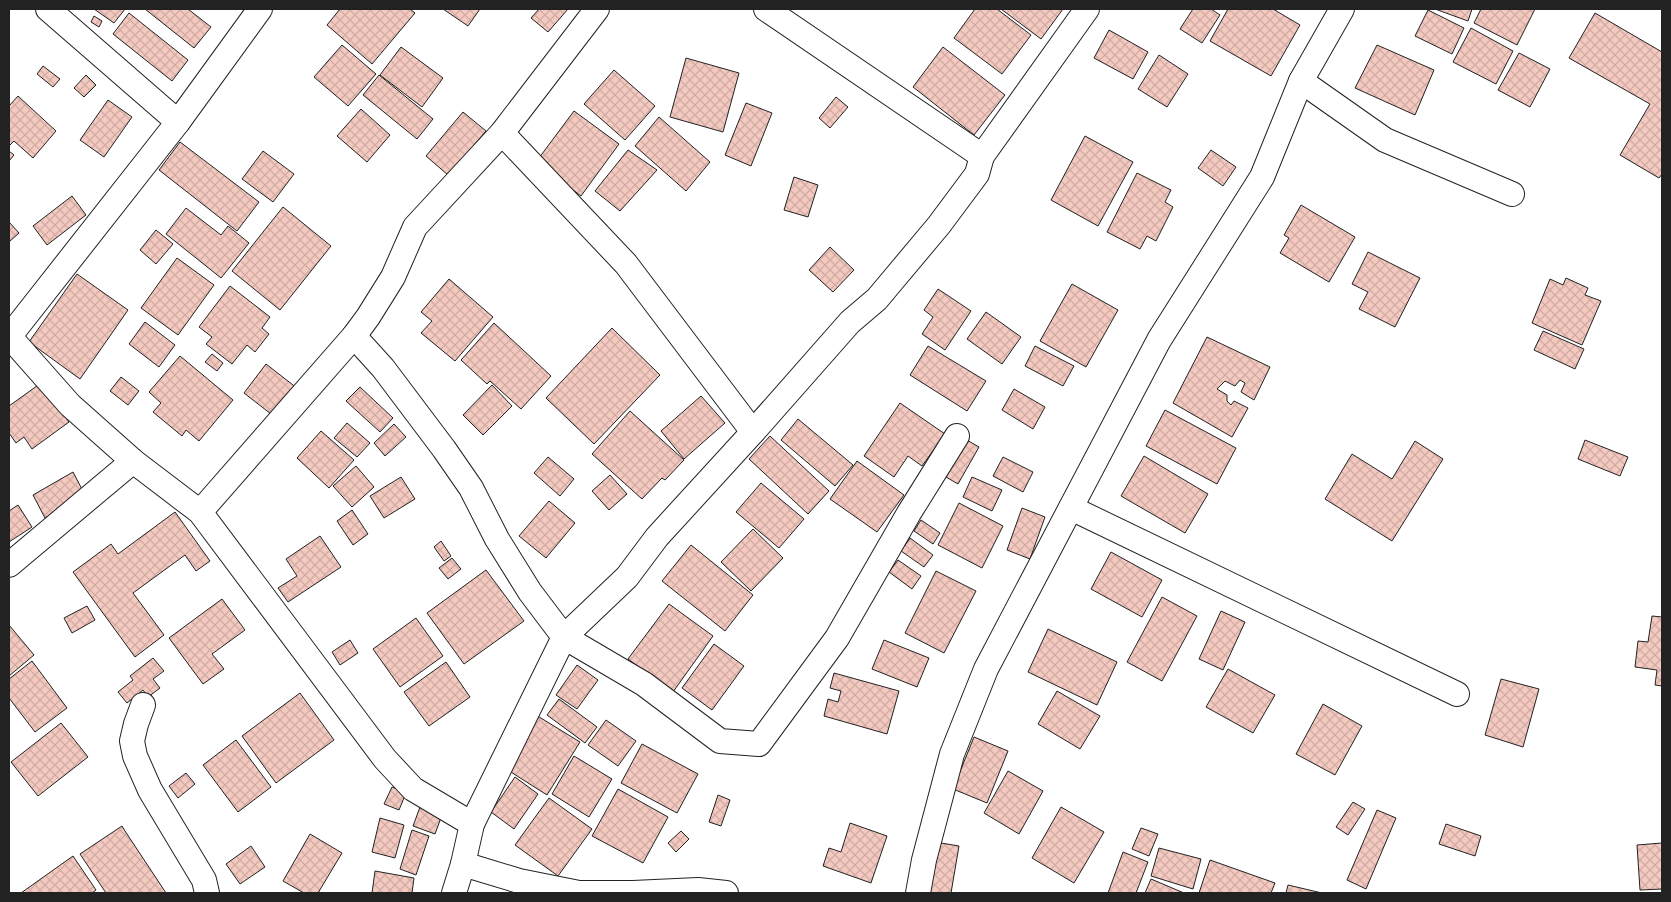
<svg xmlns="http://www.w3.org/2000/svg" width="1671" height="902" viewBox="0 0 1671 902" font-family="Cabin,sans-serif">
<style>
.building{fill:url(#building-cross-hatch);stroke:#222}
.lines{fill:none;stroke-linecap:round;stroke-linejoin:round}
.minor-casing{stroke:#222;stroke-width:26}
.minor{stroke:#fff;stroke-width:24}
</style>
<defs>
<pattern id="building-cross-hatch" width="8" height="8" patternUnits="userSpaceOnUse" patternTransform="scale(1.25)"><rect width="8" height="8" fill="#f3c9c0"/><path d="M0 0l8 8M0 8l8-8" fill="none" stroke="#d0aca5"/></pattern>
</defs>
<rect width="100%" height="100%" fill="#fff"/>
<g class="building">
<path d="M94 9H125L114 23Z"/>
<path d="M145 9H188L211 27 194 48Z"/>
<path d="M340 9H410L415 13 372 64 327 25Z"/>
<path d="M443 9H480L468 26Z"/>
<path d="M539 9H568L548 32 531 18Z"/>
<path d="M975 9H997L1031 35 1002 74 954 38Z"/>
<path d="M1001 9H1063L1041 39Z"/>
<path d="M1193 9H1211L1220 15 1202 43 1180 29Z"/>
<path d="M1228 9H1273L1300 25 1271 76 1210 41Z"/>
<path d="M1435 9H1472L1468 21Z"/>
<path d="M1481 9H1535L1517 45 1474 23Z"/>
<path d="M1428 10 1464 28 1452 54 1415 36Z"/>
<path d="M129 13 188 60 172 81 113 34Z"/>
<path d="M1595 13 1662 52V174L1659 178 1620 155 1650 104 1569 58Z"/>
<path d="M94 16 102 21 99 27 91 22Z"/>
<path d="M1471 28 1513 51 1496 84 1453 62Z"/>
<path d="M1109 30 1148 52 1133 79 1094 58Z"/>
<path d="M342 45 376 74 348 106 314 77Z"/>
<path d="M1377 45 1434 70 1415 115 1355 88Z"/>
<path d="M401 47 443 78 422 107 380 75Z"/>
<path d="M943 47 1005 95 974 135 913 87Z"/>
<path d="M1519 53 1550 69 1530 107 1498 90Z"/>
<path d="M1159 55 1188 74 1167 107 1138 89Z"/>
<path d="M686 58 739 73 723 132 670 117Z"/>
<path d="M43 66 60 79 53 87 37 74Z"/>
<path d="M614 70 655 106 625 140 584 104Z"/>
<path d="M86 75 96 85 84 97 74 88Z"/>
<path d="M379 75 433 119 417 139 363 95Z"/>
<path d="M18 96 56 131 33 158 14 141 9 146V106Z"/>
<path d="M836 97 848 107 830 128 819 118Z"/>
<path d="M108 100 132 117 104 157 80 140Z"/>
<path d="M746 103 772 113 751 166 725 155Z"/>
<path d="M361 109 390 135 367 162 337 136Z"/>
<path d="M574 111 619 144 581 196 536 162Z"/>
<path d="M463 112 486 131 448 175 426 156Z"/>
<path d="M659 117 710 162 686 191 635 146Z"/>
<path d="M1085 136 1133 162 1098 226 1051 200Z"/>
<path d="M180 142 259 202 237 231 159 170Z"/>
<path d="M628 150 657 170 620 211 595 191Z"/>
<path d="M1211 150 1236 167 1223 186 1198 168Z"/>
<path d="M9 151 14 155 9 161Z"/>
<path d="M263 151 294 174 273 202 242 179Z"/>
<path d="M1137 173 1171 190 1165 202 1173 207 1156 241 1147 236 1140 249 1107 232Z"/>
<path d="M794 177 818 185 808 217 784 210Z"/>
<path d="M72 196 86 215 47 245 33 226Z"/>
<path d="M1301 205 1355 237 1329 282 1280 253 1289 238 1284 235Z"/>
<path d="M283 207 331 246 280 310 232 271Z"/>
<path d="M186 208 221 235 228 226 249 243 221 278 166 234Z"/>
<path d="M9 222 19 233 9 242Z"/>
<path d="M156 230 173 244 156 264 140 250Z"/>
<path d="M830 247 854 270 833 292 809 270Z"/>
<path d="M1368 252 1420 278 1395 327 1359 309 1368 292 1352 284Z"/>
<path d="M177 258 214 285 178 335 141 308Z"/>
<path d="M77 274 128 310 80 379 29 342Z"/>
<path d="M1566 278 1588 288 1585 295 1601 301 1582 345 1532 323 1550 279 1563 285Z"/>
<path d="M449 279 493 317 455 361 421 333 432 321 421 312Z"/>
<path d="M1072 284 1118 310 1086 367 1040 341Z"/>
<path d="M230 286 270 317 262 328 269 334 255 352 247 345 232 364 206 344 212 337 199 327Z"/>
<path d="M938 289 971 311 945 350 922 334 933 317 924 310Z"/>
<path d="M986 312 1021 337 1002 364 967 339Z"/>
<path d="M145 322 175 345 159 367 129 344Z"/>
<path d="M494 323 551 376 521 409 490 381 487 384 461 360Z"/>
<path d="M612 328 660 375 594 444 546 398Z"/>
<path d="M1543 331 1584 349 1575 369 1534 350Z"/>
<path d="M1207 337 1270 367 1254 400 1241 392 1245 383 1240 380 1235 386 1225 381 1217 389 1227 395V401L1231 405 1234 401 1248 408 1232 437 1173 403Z"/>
<path d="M928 346 986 381 967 411 910 375Z"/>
<path d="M1035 346 1074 366 1063 386 1025 366Z"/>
<path d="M212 354 223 363 217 371 205 362Z"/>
<path d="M180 356 233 400 199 441 186 430 182 436 153 412 161 403 149 392Z"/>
<path d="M266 364 302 392 280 421 244 393Z"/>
<path d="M121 377 139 391 128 405 110 391Z"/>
<path d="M41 383 69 422 32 449 24 437 16 443 9 433V406Z"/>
<path d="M492 385 512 406 483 435 463 415Z"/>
<path d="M360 387 393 418 380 432 346 401Z"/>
<path d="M1014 389 1045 407 1033 429 1002 410Z"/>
<path d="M701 396 725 423 684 459 661 431Z"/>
<path d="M900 403 945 434 922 466 908 456 894 477 864 456Z"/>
<path d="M1165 410 1236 448 1217 484 1146 446Z"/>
<path d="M630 411 684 460 665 480 662 478 642 499 592 454Z"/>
<path d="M798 419 853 465 835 486 781 440Z"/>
<path d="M347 423 370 443 357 457 334 438Z"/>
<path d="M394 424 406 437 385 456 374 443Z"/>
<path d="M321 431 354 460 329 488 297 458Z"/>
<path d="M770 436 829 491 808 514 749 459Z"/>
<path d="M965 439 979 447 958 484 946 477Z"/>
<path d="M1585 440 1628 457 1620 476 1578 459Z"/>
<path d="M1415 441 1443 459 1392 541 1325 499 1352 454 1392 479Z"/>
<path d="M1144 456 1208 494 1185 533 1121 496Z"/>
<path d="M548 457 574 479 560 496 534 473Z"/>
<path d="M1003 457 1033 472 1023 492 993 476Z"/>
<path d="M857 461 904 495 877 532 830 499Z"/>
<path d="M356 466 374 487 352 507 333 486Z"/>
<path d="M73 472 85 495 45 518 33 495Z"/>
<path d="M610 475 627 494 609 510 592 491Z"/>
<path d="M401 477 415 499 384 518 370 496Z"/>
<path d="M972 477 1002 490 992 511 963 497Z"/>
<path d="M761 483 804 519 779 548 736 512Z"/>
<path d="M549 501 575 523 546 558 519 536Z"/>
<path d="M959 503 1003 526 982 568 938 545Z"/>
<path d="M18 505 32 527 9 542V511Z"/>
<path d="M1022 508 1045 517 1030 559 1007 550Z"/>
<path d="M352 510 368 534 353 545 337 521Z"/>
<path d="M175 512 210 561 196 571 185 555 133 593 164 635 135 657 73 572 111 544 118 554Z"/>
<path d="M921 520 940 533 933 544 914 531Z"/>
<path d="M753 529 783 558 751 591 721 562Z"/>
<path d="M320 536 341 567 288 602 278 588 297 576 286 559Z"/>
<path d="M910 538 933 555 924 567 901 551Z"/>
<path d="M441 541 451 556 444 561 434 547Z"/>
<path d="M691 545 753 595 725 631 662 581Z"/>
<path d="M1111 552 1162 580 1142 617 1091 589Z"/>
<path d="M452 558 461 569 448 579 439 568Z"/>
<path d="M898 560 921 576 912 589 889 572Z"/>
<path d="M486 570 524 621 464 664 427 613Z"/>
<path d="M936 571 976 591 944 653 905 633Z"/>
<path d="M1162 597 1197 616 1162 681 1127 662Z"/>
<path d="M222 599 245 630 212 654 224 669 203 684 169 638Z"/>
<path d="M669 604 713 636 673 692 628 659Z"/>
<path d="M87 606 95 620 72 633 64 618Z"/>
<path d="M1221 611 1245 622 1223 670 1199 659Z"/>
<path d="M1652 616 1662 617V686L1655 685 1657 670 1635 667 1638 641 1648 642Z"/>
<path d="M416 618 443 656 400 687 373 649Z"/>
<path d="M9 625 34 655 9 676Z"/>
<path d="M1048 629 1117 662 1097 705 1028 672Z"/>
<path d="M350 640 358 653 340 665 332 652Z"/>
<path d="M884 640 929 658 917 687 872 669Z"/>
<path d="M714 644 744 666 712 710 682 688Z"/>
<path d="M153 658 164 671 153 679 160 688 148 697 143 690 127 703 118 692 133 680 130 676Z"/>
<path d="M32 661 67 708 35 732 9 698V679Z"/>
<path d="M446 662 470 697 429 726 404 692Z"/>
<path d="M577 665 598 680 577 709 556 695Z"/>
<path d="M1228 669 1275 695 1253 733 1206 707Z"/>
<path d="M834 673 899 691 887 734 824 716 828 699 838 702 841 691 830 688Z"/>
<path d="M1501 679 1539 689 1523 747 1485 735Z"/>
<path d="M1057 691 1100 716 1080 749 1038 724Z"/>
<path d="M300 693 334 740 276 783 242 736Z"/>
<path d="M559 699 597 727 585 743 547 715Z"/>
<path d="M1323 704 1362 726 1335 775 1296 754Z"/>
<path d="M536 715 580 742 547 795 503 767Z"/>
<path d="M606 720 636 741 618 766 588 745Z"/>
<path d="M61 723 88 757 38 796 11 762Z"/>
<path d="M974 737 1008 751 987 803 953 789Z"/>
<path d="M236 740 271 787 238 812 203 765Z"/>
<path d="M642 744 698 774 677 813 621 783Z"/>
<path d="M574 756 612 779 589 817 552 794Z"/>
<path d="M1008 771 1043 791 1019 834 984 813Z"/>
<path d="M186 773 195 784 178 798 169 786Z"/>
<path d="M515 777 538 794 514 829 491 812Z"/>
<path d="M392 787 406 793 399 810 384 804Z"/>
<path d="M618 789 668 817 643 863 592 836Z"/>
<path d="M718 795 730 800 721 826 709 822Z"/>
<path d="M549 798 592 829 558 876 515 845Z"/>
<path d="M1353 802 1365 809 1348 835 1336 827Z"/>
<path d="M420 807 442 815 435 834 413 826Z"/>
<path d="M1061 807 1104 832 1074 883 1032 858Z"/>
<path d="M1377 810 1396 818 1366 889 1347 880Z"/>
<path d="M380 818 404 825 395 858 372 852Z"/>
<path d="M850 823 887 836 871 883 823 866 829 848 841 852Z"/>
<path d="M1446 824 1481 836 1475 856 1439 844Z"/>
<path d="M122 826 125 831 166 893H106L80 854Z"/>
<path d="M1141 828 1158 834 1149 856 1132 849Z"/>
<path d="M412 830 429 836 416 875 400 869Z"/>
<path d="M681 831 689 839 676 852 668 843Z"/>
<path d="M310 834 342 853 318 893H304L283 881Z"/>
<path d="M935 842 959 846 951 893H926Z"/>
<path d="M1662 843V889L1640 890 1637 845Z"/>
<path d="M251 846 265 867 240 884 226 864Z"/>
<path d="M1159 848 1201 859 1193 889 1151 876Z"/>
<path d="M1123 852 1148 862 1136 893H1108Z"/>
<path d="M73 856 96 890 92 893H21Z"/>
<path d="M1210 860 1275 883 1271 893H1199Z"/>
<path d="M375 871 414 878 412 893H372Z"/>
<path d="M1151 879 1184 893H1145Z"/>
<path d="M1288 885 1322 893H1286Z"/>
</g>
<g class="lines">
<g class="minor-casing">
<g id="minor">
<path d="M48 9 178 122"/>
<path d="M597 9 502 133 415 227 393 277 368 317 354 336 383 368 444 449 471 488 497 539 530 592 564 637 644 684 720 741 759 744 837 638 909 513 957 436"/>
<path d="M766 9 982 156"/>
<path d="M1301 81 1385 140 1512 194"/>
<path d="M502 133 626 264 753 432"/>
<path d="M9 336 70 405 133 461 200 512 385 759 413 789 472 824"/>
<path d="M9 337 178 122 260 9"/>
<path d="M1071 508 1457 694"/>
<path d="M200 512 354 336"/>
<path d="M9 565 133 461"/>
<path d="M143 705 136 724 132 741 135 756 150 790 204 880 207 893"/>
<path d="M463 864 519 881 579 893H633L698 890 726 893"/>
<path d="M454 893 463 864 472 824 564 637 627 577 657 537 753 432 850 322 877 299 939 225 977 174 982 156 1087 9"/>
<path d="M918 893 924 860 952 754 986 669 1159 340 1262 177 1301 81 1342 9"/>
</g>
</g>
<use href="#minor" class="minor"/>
</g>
<rect width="1671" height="902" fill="none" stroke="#222222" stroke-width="20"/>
</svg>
